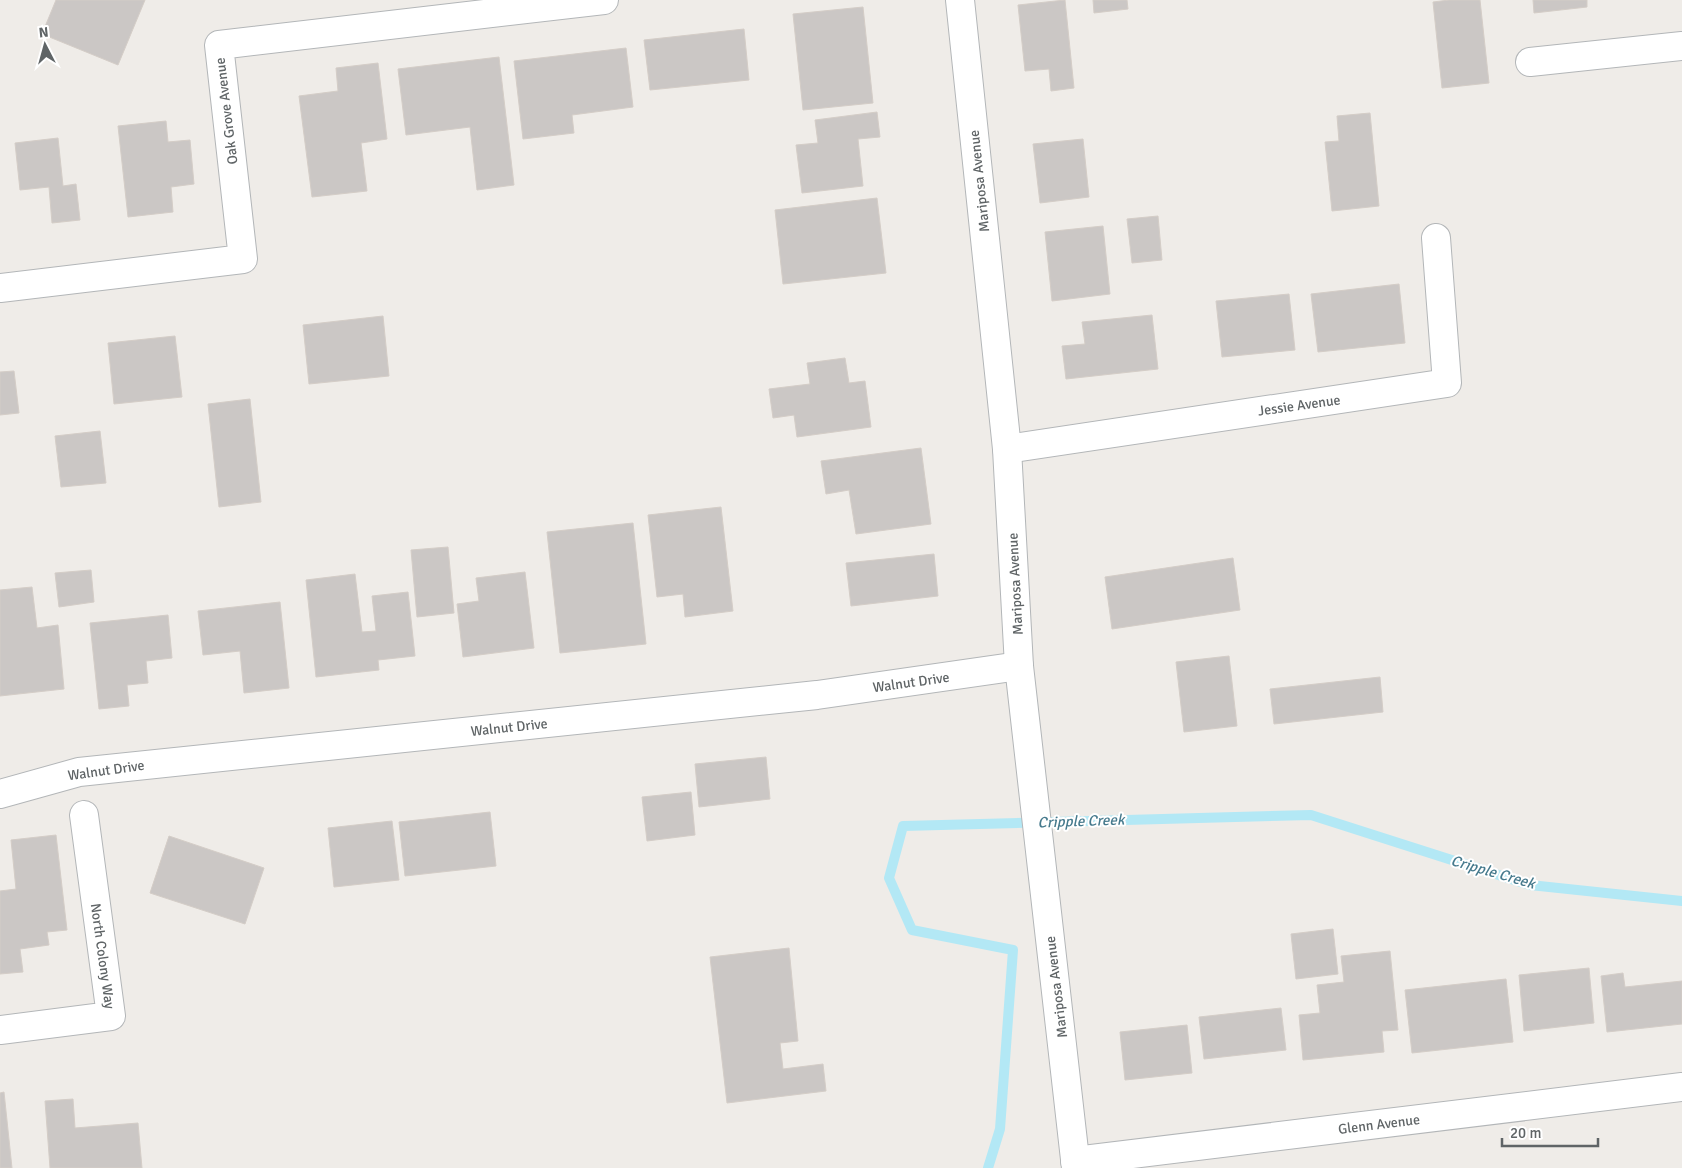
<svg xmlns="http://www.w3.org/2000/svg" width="1682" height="1168" viewBox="0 0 1682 1168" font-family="Signika,sans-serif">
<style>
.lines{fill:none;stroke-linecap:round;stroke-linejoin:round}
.stream{stroke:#b3e8f5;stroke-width:10}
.building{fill:#cbc7c5;stroke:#d4cdc7}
.minor-casing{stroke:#b3b6b8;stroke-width:30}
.minor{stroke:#fff;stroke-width:28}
.labels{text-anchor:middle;stroke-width:4;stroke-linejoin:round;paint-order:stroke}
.street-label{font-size:14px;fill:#5f6466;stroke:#fff}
.water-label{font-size:15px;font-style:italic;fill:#467a8d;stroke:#fff}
</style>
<rect width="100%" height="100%" fill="#efece8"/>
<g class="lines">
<path class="stream" d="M988 1168 1000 1129 1013 950 912 930 889 878 903 826 1311 815 1530 885 1682 901"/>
</g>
<g class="building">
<path d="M56 0H145L118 65 42 34Z"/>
<path d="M1065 0 1074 88 1051 91 1049 69 1025 71 1018 5Z"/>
<path d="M1093 0H1127L1128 9 1094 13Z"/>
<path d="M1449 0H1480L1489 83 1442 88 1433 2Z"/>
<path d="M1533 0H1587V7L1534 13Z"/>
<path d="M863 7 873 103 803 110 793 14Z"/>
<path d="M744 29 749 80 650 90 644 40Z"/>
<path d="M626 48 633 107 572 115 574 133 523 139 514 61Z"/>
<path d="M499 57 514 185 477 190 470 127 406 135 398 69Z"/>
<path d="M378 63 387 139 361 143 367 191 312 197 299 96 338 91 336 68Z"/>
<path d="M877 112 880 137 858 139 863 186 802 193 796 145 818 143 815 120Z"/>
<path d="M1370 113 1379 206 1332 211 1325 142 1339 141 1337 116Z"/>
<path d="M166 121 168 142 190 140 194 184 171 187 173 212 128 217 118 126Z"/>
<path d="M58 138 63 186 76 184 80 220 52 223 49 187 20 190 15 143Z"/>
<path d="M1083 139 1089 197 1040 203 1033 144Z"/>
<path d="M877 198 886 273 783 284 775 210Z"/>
<path d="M1158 216 1162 260 1132 263 1127 219Z"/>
<path d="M1103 226 1110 294 1052 301 1045 232Z"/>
<path d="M1399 284 1405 343 1318 352 1311 294Z"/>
<path d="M1289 294 1295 350 1222 357 1216 301Z"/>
<path d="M1152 315 1158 369 1066 379 1062 346 1085 344 1082 322Z"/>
<path d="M383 316 389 376 309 384 303 325Z"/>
<path d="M175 336 182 397 114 404 108 343Z"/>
<path d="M845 358 849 383 865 381 871 427 797 437 794 415 773 418 769 389 810 384 807 363Z"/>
<path d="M14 371 19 413 0 415V372Z"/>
<path d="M250 399 261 502 219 507 208 404Z"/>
<path d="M100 431 106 483 61 487 55 436Z"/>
<path d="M921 448 931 524 856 534 849 490 826 494 821 461Z"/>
<path d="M721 507 733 611 685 617 683 594 657 597 648 515Z"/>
<path d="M633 523 646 644 560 653 547 532Z"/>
<path d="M448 547 454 613 417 617 411 550Z"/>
<path d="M934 554 938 596 851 606 846 563Z"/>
<path d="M1233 558 1240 610 1112 629 1105 577Z"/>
<path d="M91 570 94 602 59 607 55 573Z"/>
<path d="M525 572 534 648 463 657 457 604 479 601 476 578Z"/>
<path d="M355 574 362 632 376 631 372 596 408 592 415 656 378 660 379 670 316 677 306 580Z"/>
<path d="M32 587 37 628 58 625 64 689 0 696V590Z"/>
<path d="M280 602 289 688 244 693 240 651 203 655 198 611Z"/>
<path d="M168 615 172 658 146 661 148 683 127 685 129 706 99 709 90 623Z"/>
<path d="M1229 656 1237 726 1184 732 1176 662Z"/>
<path d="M1380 677 1383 712 1274 724 1270 689Z"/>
<path d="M766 757 770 799 699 807 695 764Z"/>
<path d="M691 792 695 835 647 841 642 797Z"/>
<path d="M490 812 496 866 405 876 399 822Z"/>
<path d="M392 821 399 880 334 887 328 828Z"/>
<path d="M56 835 67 930 47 932 49 945 20 949 23 972 0 974V891L16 889 11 840Z"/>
<path d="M169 836 264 868 245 924 150 893Z"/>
<path d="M1333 929 1338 974 1296 979 1291 934Z"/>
<path d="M789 948 798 1041 780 1043 783 1069 823 1064 826 1091 727 1103 710 957Z"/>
<path d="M1390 951 1398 1030 1382 1031 1384 1052 1303 1060 1299 1015 1320 1013 1317 985 1344 982 1341 956Z"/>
<path d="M1589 968 1594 1023 1524 1031 1519 975Z"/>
<path d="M1623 973 1625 987 1682 981V1024L1607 1032 1601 976Z"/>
<path d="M1506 979 1513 1042 1412 1053 1405 990Z"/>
<path d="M1281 1008 1286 1050 1204 1059 1199 1017Z"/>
<path d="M1187 1025 1192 1073 1125 1080 1120 1032Z"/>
<path d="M4 1092 12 1168H0V1093Z"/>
<path d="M73 1099 75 1128 138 1123 142 1168H50L45 1101Z"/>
</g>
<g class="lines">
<g class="minor-casing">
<g id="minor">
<path d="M960 0 1007 449 1019 666 1076 1168"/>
<path d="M1530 62 1682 46"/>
<path d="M0 288 243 259 219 45 604 0"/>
<path d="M1007 449 1447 383 1436 238"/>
<path d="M0 794 79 772 817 695 1019 666"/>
<path d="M0 1030 111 1016 84 815"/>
<path d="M1075 1161 1682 1087"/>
</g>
</g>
<use href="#minor" class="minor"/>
</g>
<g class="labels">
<g class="street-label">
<text transform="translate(226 111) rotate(-97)" y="5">Oak Grove Avenue</text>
<text transform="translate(979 181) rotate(-96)" y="5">Mariposa Avenue</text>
<text transform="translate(1299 405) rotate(-8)" y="5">Jessie Avenue</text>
<text transform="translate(1015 584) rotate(-93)" y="5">Mariposa Avenue</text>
<text transform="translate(911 682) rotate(-8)" y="5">Walnut Drive</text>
<text transform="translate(509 727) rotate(-6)" y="5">Walnut Drive</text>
<text transform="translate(106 770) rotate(-8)" y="5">Walnut Drive</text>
<text transform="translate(103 956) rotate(82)" y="5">North Colony Way</text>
<text transform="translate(1056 987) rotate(-97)" y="5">Mariposa Avenue</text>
<text transform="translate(1379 1124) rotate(-7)" y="5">Glenn Avenue</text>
</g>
<g class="water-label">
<text transform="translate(1081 821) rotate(-2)" y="5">Cripple Creek</text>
<text transform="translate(1493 872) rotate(16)" y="5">Cripple Creek</text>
</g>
</g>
<g transform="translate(45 45) rotate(354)" stroke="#ffffff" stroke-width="4" paint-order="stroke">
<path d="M0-4L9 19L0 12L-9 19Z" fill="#5f6466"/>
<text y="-8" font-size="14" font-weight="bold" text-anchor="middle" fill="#5f6466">N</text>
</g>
<path d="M1502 1138v8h96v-8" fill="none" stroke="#5f6466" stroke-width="2.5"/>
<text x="1510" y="1138" font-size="15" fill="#5f6466" stroke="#ffffff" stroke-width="4" paint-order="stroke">20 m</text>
</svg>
